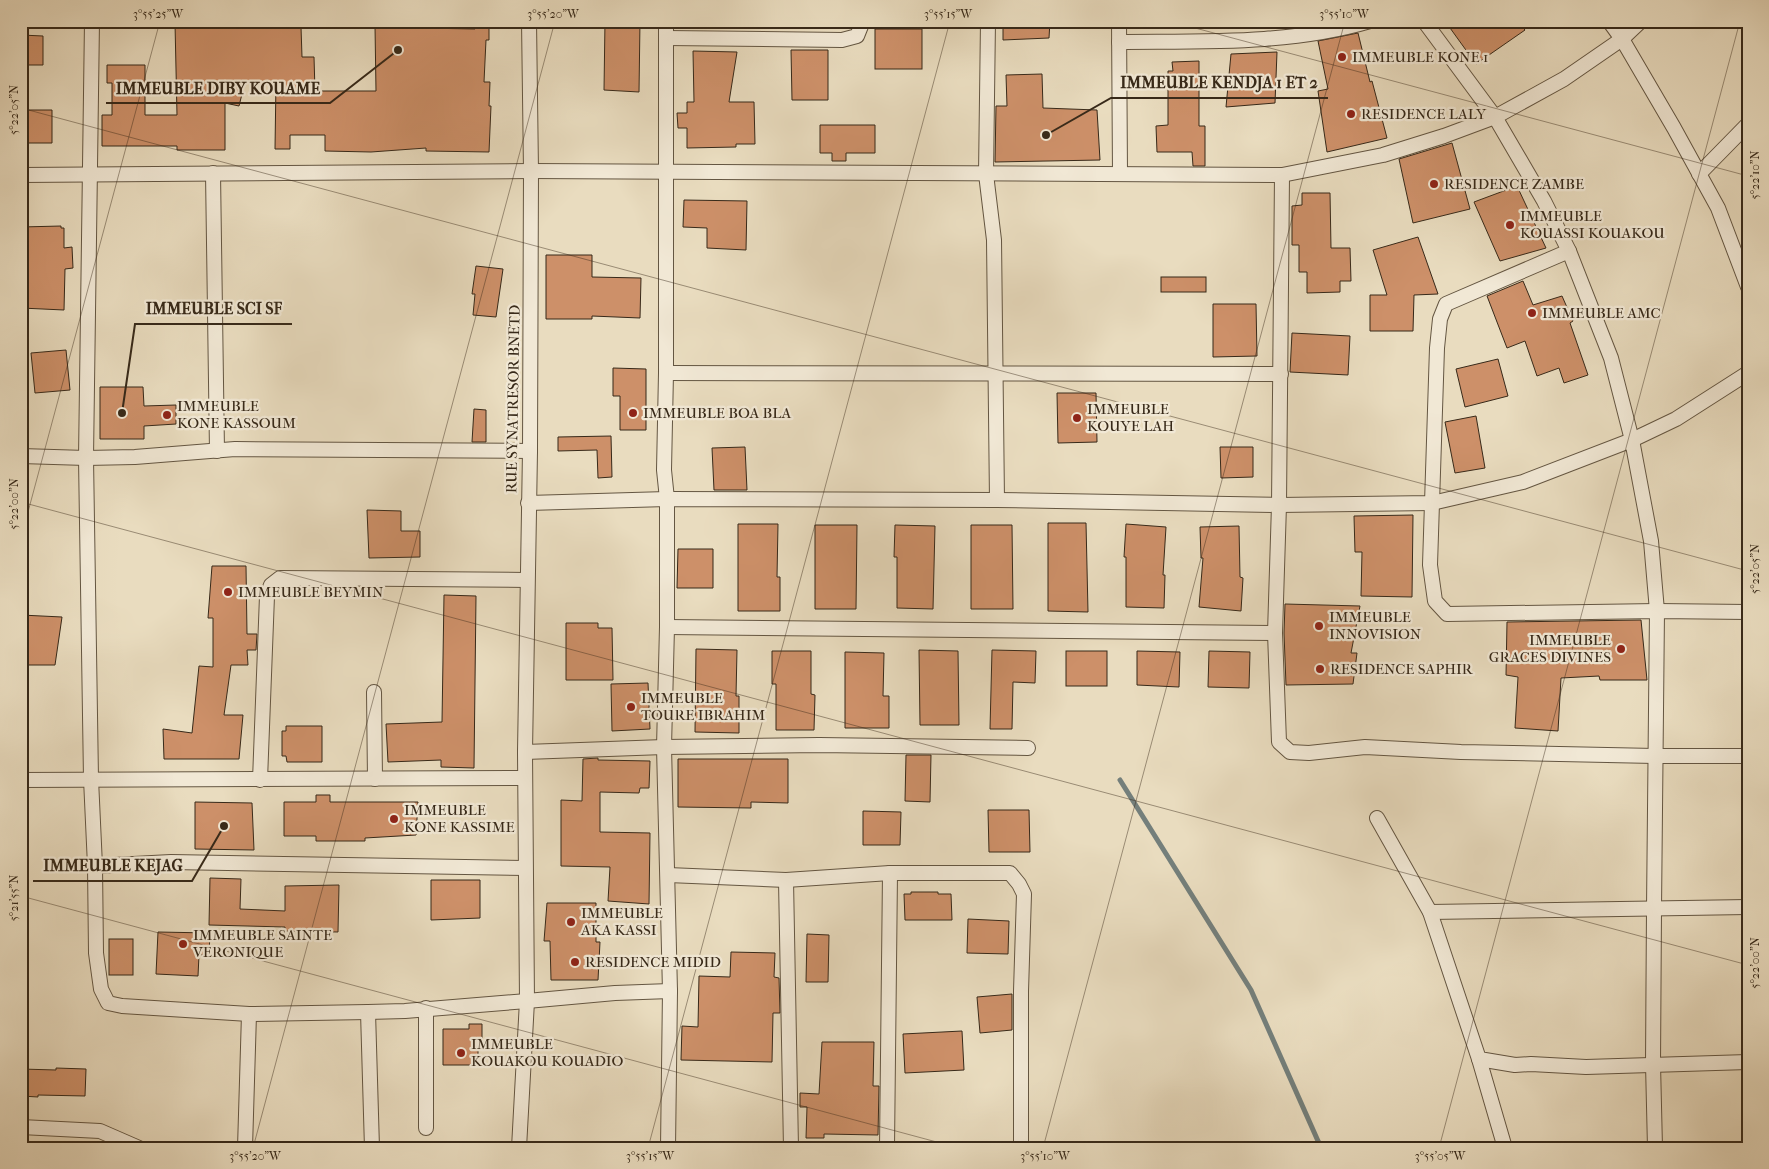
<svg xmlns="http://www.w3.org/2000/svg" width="1769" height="1169" viewBox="0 0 1769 1169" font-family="'IM FELL French Canon',serif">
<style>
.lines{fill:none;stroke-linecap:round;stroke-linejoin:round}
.stream{stroke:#747f7b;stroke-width:5}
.building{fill:#cd9069;stroke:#372919}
.minor-casing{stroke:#645642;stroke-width:16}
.minor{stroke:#f1e8d5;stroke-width:14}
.ticks{fill:none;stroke:#372919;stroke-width:1;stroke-opacity:0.45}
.poi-dot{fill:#8f2418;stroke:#f1e8d5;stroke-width:2}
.labels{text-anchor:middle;stroke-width:4.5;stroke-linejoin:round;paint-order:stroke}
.poi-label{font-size:15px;fill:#372919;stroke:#f1e8d5;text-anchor:start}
.street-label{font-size:15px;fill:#372919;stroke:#f1e8d5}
.leader{fill:none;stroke:#372919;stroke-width:2}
.callout-dot{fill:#372919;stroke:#f1e8d5;stroke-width:2}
.callout-label{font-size:16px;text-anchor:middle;font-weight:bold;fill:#372919;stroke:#f1e8d5;stroke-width:4.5;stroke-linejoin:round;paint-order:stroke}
.neatline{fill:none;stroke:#372919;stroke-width:2}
.ticks-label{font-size:12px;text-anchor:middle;fill:#372919}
</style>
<rect width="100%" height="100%" fill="#e9dcbf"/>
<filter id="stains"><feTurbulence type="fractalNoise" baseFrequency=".004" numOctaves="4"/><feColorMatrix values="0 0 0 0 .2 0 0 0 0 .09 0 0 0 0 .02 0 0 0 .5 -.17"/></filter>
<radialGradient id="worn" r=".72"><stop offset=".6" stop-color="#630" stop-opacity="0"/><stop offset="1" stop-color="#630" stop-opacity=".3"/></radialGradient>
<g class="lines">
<path class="stream" d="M1120 780 1251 990 1318 1141 1322 1148"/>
</g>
<g class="building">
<path d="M605 21H640L639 92 604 90Z"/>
<path d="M1003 21H1050L1049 38 1003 40Z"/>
<path d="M1445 21H1517L1525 30 1476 64Z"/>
<path d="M175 23H275V27H301L302 57H314L315 91H376L375 26H421V28L475 29V23H489V40H486L484 82H490L489 106H491L489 152 426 151V148L371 152 325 151V135H290V149H275L276 81 245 82 239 106 225 103V150H177V146H102V115H112V83H107V65H145V115H177Z"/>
<rect x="875" y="29" width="47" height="40"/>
<path d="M1358 33 1370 82 1372 81 1387 138 1327 152 1318 91 1328 89 1318 41Z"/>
<path d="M21 35 43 36V65H21Z"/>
<path d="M791 50H828V100H792Z"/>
<path d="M693 51 737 52 729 102H754L755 144H736V147L687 148V128H678L677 113H687V102H694Z"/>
<path d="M1277 52 1275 103 1226 107 1231 54Z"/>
<path d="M1199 61V126H1205V166H1193L1192 152H1157L1156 126 1168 125V71H1173L1172 62Z"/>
<path d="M1042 74 1043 108 1097 110 1100 160 995 162 996 106H1007L1006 75Z"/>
<path d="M24 110H52V143H21V116H24Z"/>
<path d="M820 125H875V153H846V161H832V153H820Z"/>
<path d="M1452 143 1470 209 1413 223 1399 159Z"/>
<path d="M1517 186 1546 248 1500 261 1474 202Z"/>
<path d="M1302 193H1330L1331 248H1350L1351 281H1340V292L1307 293V272H1299V245H1292V206L1302 205Z"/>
<path d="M684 200 747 201 746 250 707 248V228L683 227Z"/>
<path d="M61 226V228H64V248L72 247 73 268 65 269 64 310 21 308V227Z"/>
<path d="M1418 237 1438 294 1414 295 1413 331H1370V295H1387L1373 250Z"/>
<path d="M546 255H592V277L641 278 640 318 592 316V319H546Z"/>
<path d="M476 266 503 269 496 317 473 315 475 294H472Z"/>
<rect x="1161" y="277" width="45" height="15"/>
<path d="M1523 281 1533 305 1562 296 1573 321 1570 323 1588 375 1564 383 1559 368 1537 376 1525 341 1507 348 1487 296Z"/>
<path d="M1213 304H1256L1257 356 1213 357Z"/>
<path d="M1292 333 1350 336 1348 375 1290 372Z"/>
<path d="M66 350 70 390 35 393 31 353Z"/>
<path d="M1498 359 1508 396 1465 407 1456 369Z"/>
<path d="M613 368 646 369V430H620V396H613Z"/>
<path d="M100 387H143L144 406 176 405V424L144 426V439H100Z"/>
<path d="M1057 393H1096L1097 442 1058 443Z"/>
<path d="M474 409 486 410V442H472Z"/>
<path d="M1476 416 1485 468 1455 473 1445 422Z"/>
<path d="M611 436 612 477 598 478 597 450 558 451V437Z"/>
<path d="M745 447 747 490H714L712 448Z"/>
<path d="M1220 447H1253V477L1221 478Z"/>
<path d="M367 510 401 511V531H420V557L369 558Z"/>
<path d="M1413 515 1412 597 1361 596 1362 552H1355L1354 516Z"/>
<path d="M1048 523H1086L1088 612 1048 611Z"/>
<path d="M738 524H778L777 577H780V611H738Z"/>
<path d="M1126 524 1166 527 1163 575H1165L1164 608 1126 607V557H1124Z"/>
<path d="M815 525H857L856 609H815Z"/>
<path d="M895 525 935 526 933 609 897 608V557H894Z"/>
<path d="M971 525H1012L1013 609H971Z"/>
<path d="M1239 526 1240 577 1243 578 1241 611 1199 607 1203 558H1201L1200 527Z"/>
<path d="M678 549H713V588H677Z"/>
<path d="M212 566H246L247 634H257L256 650H247L248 665H231L224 715H243L239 759H164L163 729 192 733 199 666 213 667V618H208Z"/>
<path d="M444 595 476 596 474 768 441 767V760L388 762 386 724 442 722Z"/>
<path d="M1285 604 1360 606 1351 653H1357L1353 684 1286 685 1284 633Z"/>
<path d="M21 615 62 617 55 665H21Z"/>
<path d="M1641 620 1647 680H1600L1599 676 1561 678 1558 731 1515 728 1518 677 1506 675 1507 622Z"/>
<path d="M566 623H598V628H612L613 680H566Z"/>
<path d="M696 649 737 650 736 696H739V733L695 732Z"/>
<path d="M919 650 958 651 959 725H920Z"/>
<path d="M992 650 1036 651 1035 683 1013 682 1012 729H990Z"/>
<path d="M772 651H811V694L815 695 814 730H776V684H772Z"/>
<rect x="1066" y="651" width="41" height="35"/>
<path d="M1137 651 1180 652 1179 687 1137 685Z"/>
<path d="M1209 651 1250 652 1249 688 1208 687Z"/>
<path d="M845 652 884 653 883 696H889V728H845Z"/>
<path d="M648 683 650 729 612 731 611 684Z"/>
<path d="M286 726H322V762H287L286 756H282V731H286Z"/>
<path d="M906 755H931L930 802 905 801Z"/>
<path d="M598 758V760L650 761 649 788H640L639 793 600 792V832L650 833 649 904 608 901 610 867 561 866V800L582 801 583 759Z"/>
<path d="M678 759H788V803L751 802V808L678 807Z"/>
<path d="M316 795H330V802H418L416 835 365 838V841H316V836H284V802H316Z"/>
<path d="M195 802 252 803 254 850 195 849Z"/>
<path d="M988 810H1029L1030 852H989Z"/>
<path d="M863 811 901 812 900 845H863Z"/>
<path d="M210 878 241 879 240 909 285 911V886L339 885 338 932 285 931V927L209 925Z"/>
<path d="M431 880H480V918L431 920Z"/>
<path d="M911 892H938V894H951L952 920H905L904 894H911Z"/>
<path d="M547 903H596V942H600L598 980H551L550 941H544Z"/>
<path d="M968 919 1009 921 1008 954 967 953Z"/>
<path d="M158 932 210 933 209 955H199L198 976 156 974Z"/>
<path d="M807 934 829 935 828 982H806Z"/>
<rect x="109" y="939" width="24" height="36"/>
<path d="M731 952 775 953 774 977 779 978 780 1013H773L772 1062 681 1060 682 1026 698 1027 699 976 730 977Z"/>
<path d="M1012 994V1030L980 1033 977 997Z"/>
<path d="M469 1024H482V1040H478V1065H443V1029H469Z"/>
<path d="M962 1031 964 1070 905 1073 903 1034Z"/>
<path d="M822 1042H874L873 1086H879L878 1135 824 1134V1138H806L807 1107H800V1093L819 1094Z"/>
<path d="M56 1068 86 1069 85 1096 38 1095V1097L21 1096V1069L56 1070Z"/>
</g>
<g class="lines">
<g class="minor-casing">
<g id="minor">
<path d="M92 21 86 458 91 779 95 866 96 953 101 989 108 1003 122 1006 249 1014 368 1012 405 1011 527 1001 615 993 670 991"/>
<path d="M666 21V373L664 470 667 499V627L664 747 670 991 668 1148"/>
<path d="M988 21 986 174 994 240 997 500"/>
<path d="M1119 21 1120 174"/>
<path d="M1424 21 1495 117 1544 201 1569 251 1611 358 1632 440 1651 541 1657 611 1654 909 1653 1064 1655 1148"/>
<path d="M1609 21 1622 39 1674 128 1718 208 1748 287"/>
<path d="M666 38 842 40 857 36 863 21"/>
<path d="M1119 42C1202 41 1289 45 1370 21"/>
<path d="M213 173 217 451"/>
<path d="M1699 174 1748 124"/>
<path d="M21 175 531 171 1282 175 1383 155 1444 136 1495 117 1564 79 1622 39 1641 21"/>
<path d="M1282 175 1279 505 1275 633 1279 742 1290 752 1309 753 1365 747 1461 752 1655 756H1748"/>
<path d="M1569 251 1446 304 1440 319 1437 348 1430 565 1435 601 1447 614 1657 611 1748 612"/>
<path d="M666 373 1281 374"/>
<path d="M21 456 86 458 135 457 235 449 530 451"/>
<path d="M528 503 667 499 997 500 1279 505 1432 503 1523 482 1632 440 1676 419 1748 373"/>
<path d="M667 627 1275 633"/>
<path d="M374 692 375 779"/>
<path d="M525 752 664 747 819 745 1028 748"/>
<path d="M21 780 525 778"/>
<path d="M260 780 267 596 271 585 280 578 527 580"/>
<path d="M1377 818 1430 912 1479 1059 1515 1065 1531 1064 1586 1067 1748 1062"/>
<path d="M95 866 171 862 525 868"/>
<path d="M668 875 786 880 890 873H1010L1019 884 1024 894 1021 991V1148"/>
<path d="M786 880 791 1148"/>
<path d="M1430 912 1748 907"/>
<path d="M368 1012 372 1148"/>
<path d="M1479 1059 1505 1148"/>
<path d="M21 1127 100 1131 139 1148"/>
<path d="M426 1128V1008"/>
<path d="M245 1148 249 1014"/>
<path d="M519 1148 527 1001 525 752 530 451 531 171 529 21"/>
<path d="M887 1148 890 873"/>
</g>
</g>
<use href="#minor" class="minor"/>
</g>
<path class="ticks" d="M1169 21 1748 176M21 108 1748 571M21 502 1748 965M21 538 160 21M21 896 959 1148M253 1148 555 21M648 1148 950 21M1043 1148 1345 21M1439 1148 1740 21"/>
<g class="poi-dot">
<circle cx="1342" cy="57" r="5"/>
<circle cx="1351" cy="114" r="5"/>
<circle cx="1434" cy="184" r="5"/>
<circle cx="1510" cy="225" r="5"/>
<circle cx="1532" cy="313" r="5"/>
<circle cx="633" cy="413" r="5"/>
<circle cx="167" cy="415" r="5"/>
<circle cx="1077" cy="418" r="5"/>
<circle cx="228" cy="592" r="5"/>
<circle cx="1319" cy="626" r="5"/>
<circle cx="1621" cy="649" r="5"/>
<circle cx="1320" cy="669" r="5"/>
<circle cx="631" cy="707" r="5"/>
<circle cx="394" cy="819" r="5"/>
<circle cx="571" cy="922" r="5"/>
<circle cx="183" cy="944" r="5"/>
<circle cx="575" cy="962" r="5"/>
<circle cx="461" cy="1053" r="5"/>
</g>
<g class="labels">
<g class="poi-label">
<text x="1352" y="62">IMMEUBLE KONE 1</text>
<text x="1361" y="119">RESIDENCE LALY</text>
<text x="1444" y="189">RESIDENCE ZAMBE</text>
<text x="1520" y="221">IMMEUBLE<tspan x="1520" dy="17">KOUASSI KOUAKOU</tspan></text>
<text x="1542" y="318">IMMEUBLE AMC</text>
<text x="177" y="411">IMMEUBLE<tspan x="177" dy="17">KONE KASSOUM</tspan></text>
<text x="1087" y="414">IMMEUBLE<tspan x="1087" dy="17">KOUYE LAH</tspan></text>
<text x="643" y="418">IMMEUBLE BOA BLA</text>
<text x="238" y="597">IMMEUBLE BEYMIN</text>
<text x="1329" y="622">IMMEUBLE<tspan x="1329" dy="17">INNOVISION</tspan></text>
<text x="1611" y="645" text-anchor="end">IMMEUBLE<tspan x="1611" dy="17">GRACES DIVINES</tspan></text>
<text x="1330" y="674">RESIDENCE SAPHIR</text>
<text x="641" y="703">IMMEUBLE<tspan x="641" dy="17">TOURE IBRAHIM</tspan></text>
<text x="404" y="815">IMMEUBLE<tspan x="404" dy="17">KONE KASSIME</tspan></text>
<text x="581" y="918">IMMEUBLE<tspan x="581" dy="17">AKA KASSI</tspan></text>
<text x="193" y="940">IMMEUBLE SAINTE<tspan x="193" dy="17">VERONIQUE</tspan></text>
<text x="585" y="967">RESIDENCE MIDID</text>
<text x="471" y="1049">IMMEUBLE<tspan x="471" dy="17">KOUAKOU KOUADIO</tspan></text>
</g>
<g class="street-label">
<text transform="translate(513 399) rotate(-89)" y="5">RUE SYNATRESOR BNETD</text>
</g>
</g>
<path class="leader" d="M1046 135L1111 98H1328M398 50L330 103H106M122 413L135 324H292M224 826L192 881H33"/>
<g class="callout-dot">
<circle cx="1046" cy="135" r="5"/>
<circle cx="398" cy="50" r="5"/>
<circle cx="122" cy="413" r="5"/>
<circle cx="224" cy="826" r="5"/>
</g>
<g class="callout-label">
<text x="1219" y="88">IMMEUBLE KENDJA 1 ET 2</text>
<text x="218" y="94">IMMEUBLE DIBY KOUAME</text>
<text x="214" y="314">IMMEUBLE SCI SF</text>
<text x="113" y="871">IMMEUBLE KEJAG</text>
</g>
<rect width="1769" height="1169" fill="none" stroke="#e9dcbf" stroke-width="55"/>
<rect x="28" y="28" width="1714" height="1114" class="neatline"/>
<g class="ticks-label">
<text x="158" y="18">3°55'25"W</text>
<text x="553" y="18">3°55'20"W</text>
<text x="948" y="18">3°55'15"W</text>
<text x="1344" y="18">3°55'10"W</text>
<text transform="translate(14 110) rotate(-90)" y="4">5°22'05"N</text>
<text transform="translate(1755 175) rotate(-90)" y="4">5°22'10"N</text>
<text transform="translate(14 504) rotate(-90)" y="4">5°22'00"N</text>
<text transform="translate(1755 569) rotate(-90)" y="4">5°22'05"N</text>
<text transform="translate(14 898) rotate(-90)" y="4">5°21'55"N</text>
<text transform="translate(1755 963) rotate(-90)" y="4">5°22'00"N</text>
<text x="255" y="1160">3°55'20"W</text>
<text x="650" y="1160">3°55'15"W</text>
<text x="1045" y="1160">3°55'10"W</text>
<text x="1440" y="1160">3°55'05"W</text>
</g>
<rect width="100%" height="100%" filter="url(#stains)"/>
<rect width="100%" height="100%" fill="url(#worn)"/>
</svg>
